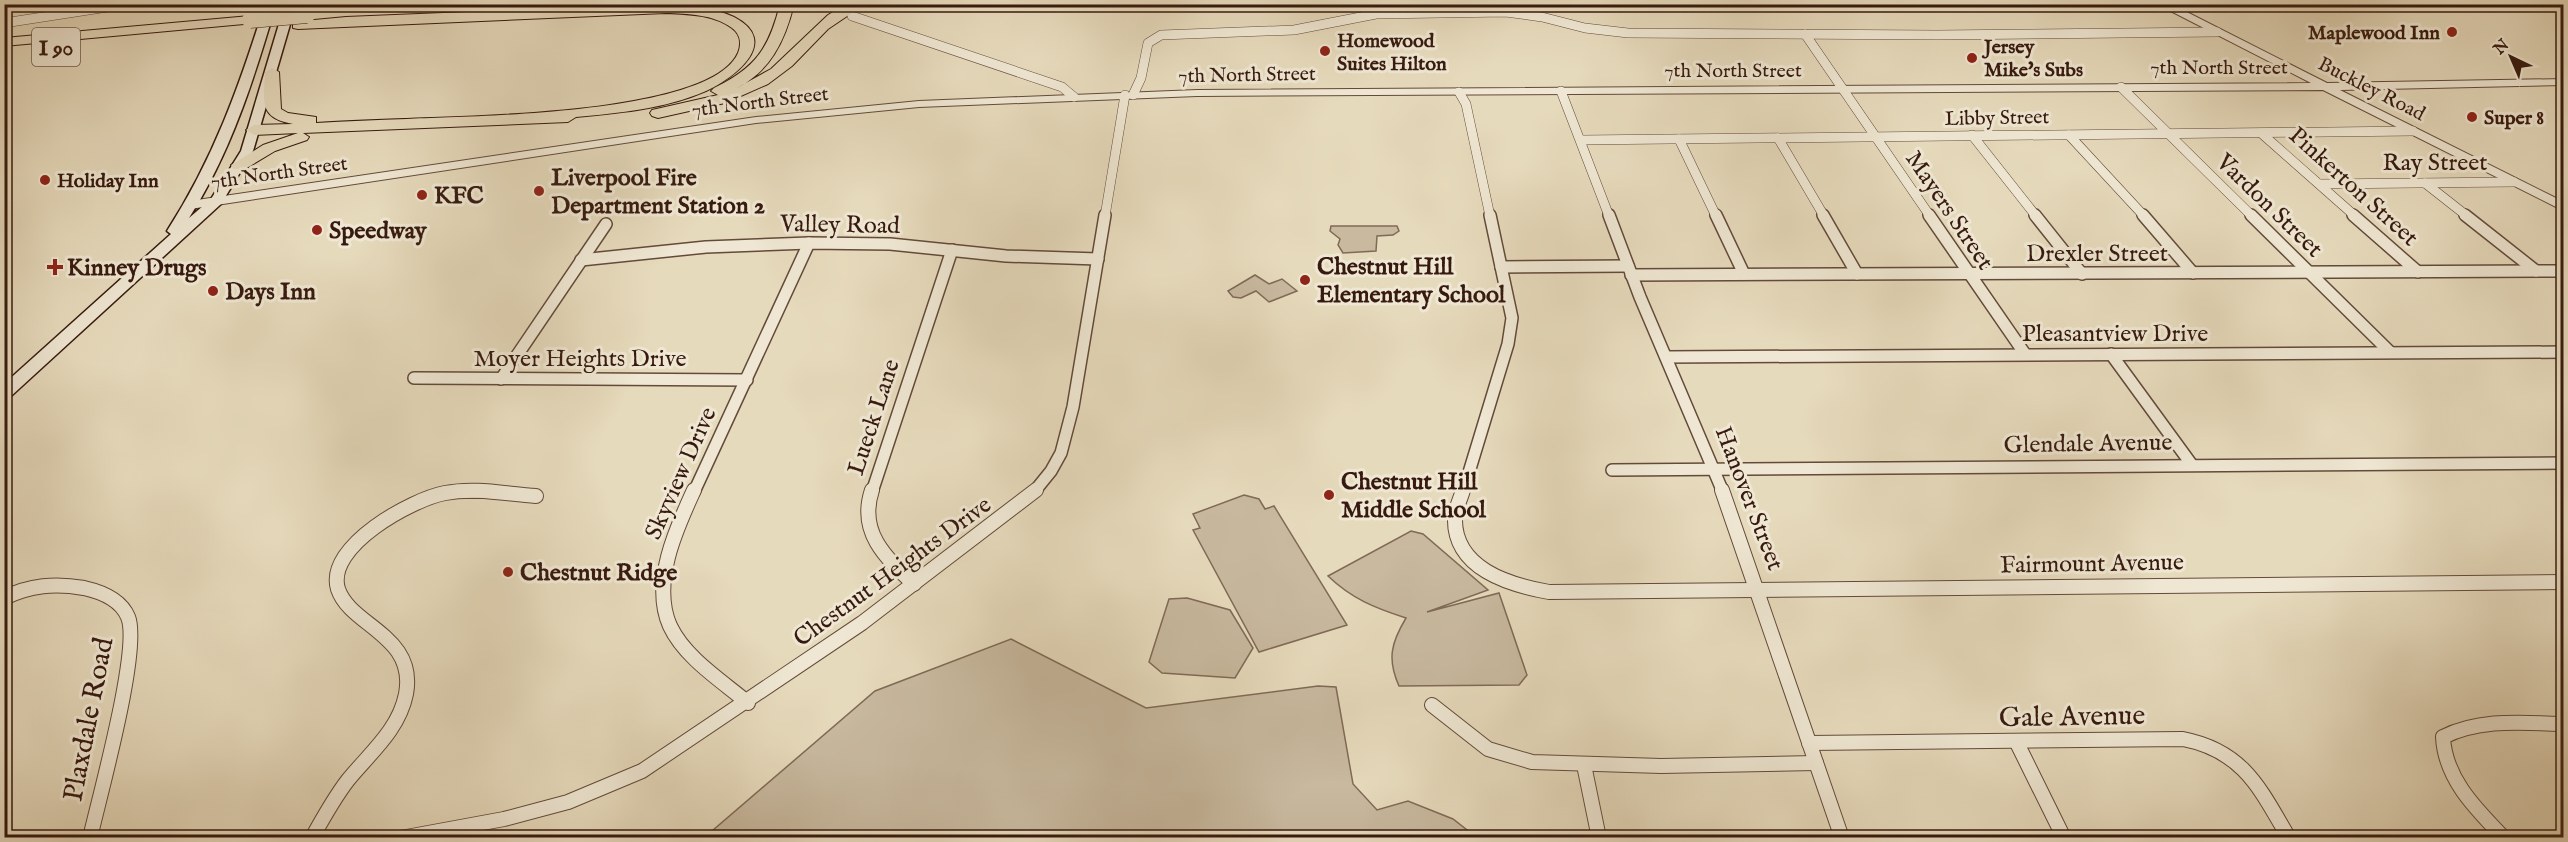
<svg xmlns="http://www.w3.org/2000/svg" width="2568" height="842" viewBox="0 0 2568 842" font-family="'IM FELL English',serif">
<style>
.green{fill:#c8b99f;stroke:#806a57;stroke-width:1.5}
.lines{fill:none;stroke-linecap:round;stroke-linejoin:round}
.stream{stroke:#7c6653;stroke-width:3}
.minor-far2-casing{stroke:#634a3a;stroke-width:10}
.minor-far1-casing{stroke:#634a3a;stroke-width:14}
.minor-casing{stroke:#634a3a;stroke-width:16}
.tertiary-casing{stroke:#634a3a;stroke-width:2}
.secondary-casing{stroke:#371a0f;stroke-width:3}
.motorway-casing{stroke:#371a0f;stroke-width:2}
.minor-far2{stroke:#efe7d3;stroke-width:9}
.minor-far1{stroke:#efe7d3;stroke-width:11}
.minor{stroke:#efe7d3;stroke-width:14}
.tertiary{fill:#efe7d3;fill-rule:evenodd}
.secondary{fill:#efe7d3;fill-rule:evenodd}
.motorway{fill:#e6dabc;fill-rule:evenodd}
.motorway-bridge-casing{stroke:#371a0f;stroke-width:17;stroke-linecap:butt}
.motorway-bridge{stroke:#e6dabc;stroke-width:16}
.poi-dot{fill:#8f2418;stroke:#efe7d3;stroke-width:2}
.labels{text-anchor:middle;stroke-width:6;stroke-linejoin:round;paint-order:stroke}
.far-poi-label{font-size:20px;font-weight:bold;fill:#371a0f;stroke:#efe7d3;text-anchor:start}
.far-street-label{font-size:20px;fill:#371a0f;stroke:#efe7d3}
.shield{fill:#efe7d3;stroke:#6e584a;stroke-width:1.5}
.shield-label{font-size:22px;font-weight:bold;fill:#371a0f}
.street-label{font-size:24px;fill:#371a0f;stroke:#efe7d3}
.poi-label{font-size:24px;font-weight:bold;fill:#371a0f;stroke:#efe7d3;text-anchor:start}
.near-street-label{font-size:28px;fill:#371a0f;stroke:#efe7d3}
</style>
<rect width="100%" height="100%" fill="#e6dabc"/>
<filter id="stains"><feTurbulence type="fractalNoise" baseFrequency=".00333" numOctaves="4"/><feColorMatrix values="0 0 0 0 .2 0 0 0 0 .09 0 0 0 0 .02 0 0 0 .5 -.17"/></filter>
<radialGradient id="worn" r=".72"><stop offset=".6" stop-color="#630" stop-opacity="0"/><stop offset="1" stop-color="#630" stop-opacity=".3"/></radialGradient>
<g class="green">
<path d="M1331 226H1397L1399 231 1393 235 1377 236 1376 251 1343 253 1338 245 1340 239 1330 231Z"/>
<path d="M1255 275 1269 284 1282 279 1297 291 1269 302 1256 291 1241 298 1233 297 1228 291Z"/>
<path d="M1244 495 1259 499 1265 509 1274 506 1347 625 1259 652 1193 530 1200 528 1193 514Z"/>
<path d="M1411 531 1423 534 1488 590 1427 612 1499 593 1527 675 1519 685 1399 686C1387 659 1391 643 1406 618 1375 608 1352 599 1328 576Z"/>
<path d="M1187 598 1230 610 1253 648 1235 678 1162 673 1149 662 1169 599Z"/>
<path d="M1011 639 1146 708 1318 686 1336 687 1353 784 1377 810 1408 801 1453 819 1476 837H705L875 691Z"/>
</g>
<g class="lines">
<path class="stream" d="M55 11 67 4"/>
<g class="minor-far2-casing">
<g id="minor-far2">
<path d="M852 16 1062 87 1074 97"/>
<path d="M4 23 127 4"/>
<path d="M1805 34 1930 216"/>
<path d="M2121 87 2252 216"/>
<path d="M1561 91 1609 216"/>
<path d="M1459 92 1466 104 1490 216"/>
<path d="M1133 95 1141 78 1148 43 1161 35 1294 30 1376 14 1506 12 1542 17 1585 28 1628 33 1937 35 2217 32"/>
<path d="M2261 133 2355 216"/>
<path d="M1972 135 2036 216"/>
<path d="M2069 135 2144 216"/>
<path d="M1778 138 1824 216"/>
<path d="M1679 139 1716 216"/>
<path d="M1582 140 2413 131"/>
<path d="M2425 183 2467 216"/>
<path d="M2320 184 2514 182"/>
<path d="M1105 216 1125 95"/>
</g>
</g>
<g class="minor-far1-casing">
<g id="minor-far1">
<path d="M1609 215 1640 297 1723 492"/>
<path d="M1716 215 1744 274"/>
<path d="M1823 215 1857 274"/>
<path d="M1929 215 2025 354"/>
<path d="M2035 215 2082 274"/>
<path d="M2143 215 2193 273"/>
<path d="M2251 215 2390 352"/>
<path d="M2353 215 2418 272"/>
<path d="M2465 215 2536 271"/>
<path d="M581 260 706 247 809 243 890 244 1006 256 1098 259"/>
<path d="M1501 267 1628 266"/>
<path d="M1631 275 2564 271"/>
<path d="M2111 354 2192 465"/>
<path d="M1666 357 2564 352"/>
<path d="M414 378 747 380"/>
<path d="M501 379 606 224"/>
<path d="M1612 470 2564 463"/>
<path d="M457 492H484"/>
<path d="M694 492 809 243"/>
<path d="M872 492 952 250"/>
<path d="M1034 492 1051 471 1061 453 1073 407 1105 215"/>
<path d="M1463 492 1508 344 1512 318 1490 215"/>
</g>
</g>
<g class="minor-casing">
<g id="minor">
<path d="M694 490C676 529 651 583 670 626 685 658 722 681 748 703"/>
<path d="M872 490C858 532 885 557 914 584"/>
<path d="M1463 490C1461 498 1455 509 1455 517 1453 569 1510 585 1549 592L2564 582"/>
<path d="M1722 490 1842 838"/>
<path d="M4 598C30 585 55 583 84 588 102 592 121 600 128 617 141 648 99 798 90 838"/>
<path d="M1432 705 1488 749 1532 762 1661 766 1816 763"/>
<path d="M2016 741 2064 838"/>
<path d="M1809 743 2183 739C2244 751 2260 789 2289 838"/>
<path d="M1584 765 1599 838"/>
<path d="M312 838C323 818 334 798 348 780 369 754 399 730 406 694 417 635 350 626 338 589 325 546 413 499 445 493 475 487 506 494 536 496"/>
<path d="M401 838 504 819 568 802 642 771 862 623 1036 490"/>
<path d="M2504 838C2476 809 2445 779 2443 737 2481 718 2523 723 2564 724"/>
</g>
</g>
<g class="tertiary-casing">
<path id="tertiary" d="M2157 4H2171L2327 83 2564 79V85L2340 90 2564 202V211L2323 90 1197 96 919 107 756 123 190 209 184 205 190 201 756 117 919 101 1197 90 2311 83Z"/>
</g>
<g class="secondary-casing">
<path id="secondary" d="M265 4H276C254 79 231 152 189 218L211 199 241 151 285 4H296L253 151 221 204 10 397 4 398V384L171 234 167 231C213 160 240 85 265 4Z"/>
</g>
<g class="motorway-casing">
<g id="motorway">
<path d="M666 4C689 6 713 7 734 17 782 42 734 78 706 91 665 109 619 113 576 117L568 122 303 133 309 137 307 140 275 151 245 169H233L231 165 263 145 298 133 254 135 246 130 254 125 293 124C258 118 264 101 265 72L272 68 279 72 281 109 288 113 316 117V123C346 121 377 120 407 119 469 116 711 115 738 53 742 43 740 34 732 28 713 14 688 14 666 13L298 29 293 28V22L346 17Z"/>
<path d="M780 4H794C785 41 770 72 735 89L771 69 828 15 846 4H865L828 29 792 66 768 84 725 103 658 118 652 116 650 113 652 110 718 95 711 91 714 88C755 68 769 49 780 4Z"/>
<path d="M250 16 255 17V23L4 46V38Z"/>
</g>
</g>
<use href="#minor-far2" class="minor-far2"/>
<use href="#minor-far1" class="minor-far1"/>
<use href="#minor" class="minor"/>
<use href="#tertiary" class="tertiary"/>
<use href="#secondary" class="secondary"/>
<use href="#motorway" class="motorway"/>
<g class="motorway-bridge-casing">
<path id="motorway-bridge" d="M250 20 307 15"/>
</g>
<use href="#motorway-bridge" class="motorway-bridge"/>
</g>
<g class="poi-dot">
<circle cx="2452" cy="32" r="6"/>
<circle cx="1325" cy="51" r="6"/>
<circle cx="1972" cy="58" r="6"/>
<circle cx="2472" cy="117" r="6"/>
<circle cx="45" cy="180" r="6"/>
<circle cx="539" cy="191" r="6"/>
<circle cx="422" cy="195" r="6"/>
<circle cx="317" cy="230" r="6"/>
<path d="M52 258h6v6h6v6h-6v6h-6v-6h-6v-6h6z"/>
<circle cx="1305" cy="280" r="6"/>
<circle cx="213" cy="291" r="6"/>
<circle cx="1329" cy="495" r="6"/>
<circle cx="508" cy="572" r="6"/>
</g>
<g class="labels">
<g class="far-poi-label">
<text x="2440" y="39" text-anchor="end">Maplewood Inn</text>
<text x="1337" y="47">Homewood<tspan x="1337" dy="23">Suites Hilton</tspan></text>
<text x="1984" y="53">Jersey<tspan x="1984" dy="23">Mike's Subs</tspan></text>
<text x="2484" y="124">Super 8</text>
<text x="57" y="187">Holiday Inn</text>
</g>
<g class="far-street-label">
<text x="2219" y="74">7th North Street</text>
<text x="1733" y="77">7th North Street</text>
<text transform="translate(1247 74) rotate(-1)" y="7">7th North Street</text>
<text transform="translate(2372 88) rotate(27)" y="7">Buckley Road</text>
<text transform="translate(760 101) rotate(-7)" y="7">7th North Street</text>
<text transform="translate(1997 117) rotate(-1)" y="7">Libby Street</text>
<text transform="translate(279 172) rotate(-8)" y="7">7th North Street</text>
</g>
<rect class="shield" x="32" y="28" width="48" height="38" rx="4.5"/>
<g class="shield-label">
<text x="56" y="55">I 90</text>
</g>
<g class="street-label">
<text x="2435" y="170">Ray Street</text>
<text transform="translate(2354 186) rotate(42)" y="8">Pinkerton Street</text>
<text transform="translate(2270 205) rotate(44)" y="8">Vardon Street</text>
<text transform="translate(1950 210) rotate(56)" y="8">Mayers Street</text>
<text transform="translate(840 224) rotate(1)" y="8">Valley Road</text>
<text x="2097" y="261">Drexler Street</text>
<text x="2115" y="341">Pleasantview Drive</text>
<text x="580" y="366">Moyer Heights Drive</text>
<text transform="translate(873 417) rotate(-72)" y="8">Lueck Lane</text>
<text transform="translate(2088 443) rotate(-1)" y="8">Glendale Avenue</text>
<text transform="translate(680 473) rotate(-66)" y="8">Skyview Drive</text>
<text transform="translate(1750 498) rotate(69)" y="8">Hanover Street</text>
<text transform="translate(2092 563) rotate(-1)" y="8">Fairmount Avenue</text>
<text transform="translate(892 571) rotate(-36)" y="8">Chestnut Heights Drive</text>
</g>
<g class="poi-label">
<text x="551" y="185">Liverpool Fire<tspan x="551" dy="28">Department Station 2</tspan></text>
<text x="434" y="203">KFC</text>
<text x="329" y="238">Speedway</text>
<text x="1317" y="274">Chestnut Hill<tspan x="1317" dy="28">Elementary School</tspan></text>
<text x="67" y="275">Kinney Drugs</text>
<text x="225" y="299">Days Inn</text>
<text x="1341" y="489">Chestnut Hill<tspan x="1341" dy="28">Middle School</tspan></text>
<text x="520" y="580">Chestnut Ridge</text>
</g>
<g class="near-street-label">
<text transform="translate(2072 715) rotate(-1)" y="10">Gale Avenue</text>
<text transform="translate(87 719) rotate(-79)" y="10">Plaxdale Road</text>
</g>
</g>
<rect width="2568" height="842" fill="none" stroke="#e6dabc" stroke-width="24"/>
<rect x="6" y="6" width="2556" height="830" fill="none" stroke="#371a0f" stroke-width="3"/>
<rect x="12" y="12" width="2544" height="818" fill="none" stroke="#371a0f" stroke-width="1.5"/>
<g transform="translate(2511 57) rotate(316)" stroke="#efe7d3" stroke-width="4.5" paint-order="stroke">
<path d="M0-4.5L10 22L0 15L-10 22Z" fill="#371a0f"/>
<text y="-9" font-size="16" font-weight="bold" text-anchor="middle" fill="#371a0f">N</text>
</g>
<rect width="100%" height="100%" filter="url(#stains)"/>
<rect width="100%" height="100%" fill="url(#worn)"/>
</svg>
